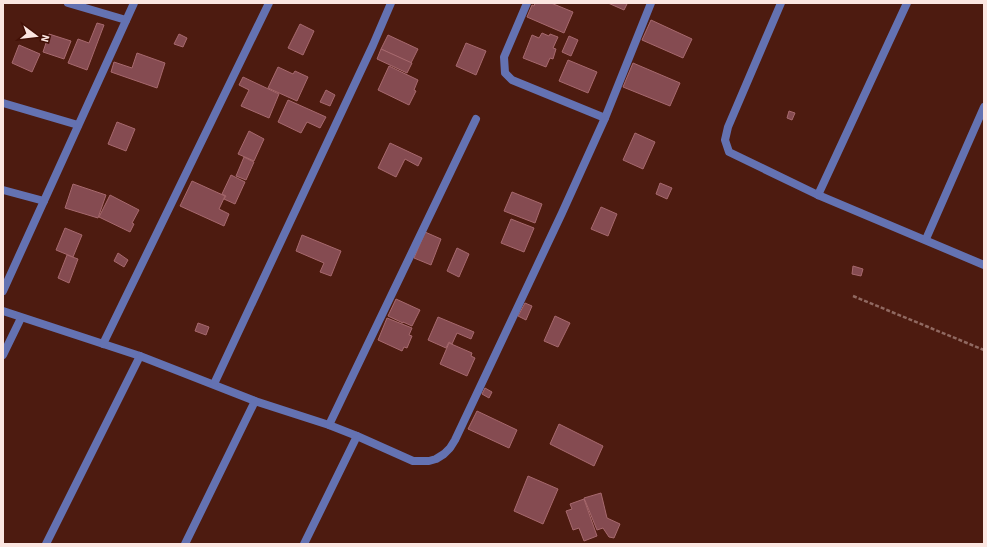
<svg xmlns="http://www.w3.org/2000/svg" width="987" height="547" viewBox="0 0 987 547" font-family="'Source Sans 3',sans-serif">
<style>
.building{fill:#854b51;stroke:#a7696e}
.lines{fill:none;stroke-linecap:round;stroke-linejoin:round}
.path{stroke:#906961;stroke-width:2.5;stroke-dasharray:4 2;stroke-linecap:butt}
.minor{stroke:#6472b2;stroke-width:8}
</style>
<rect width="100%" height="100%" fill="#4d1b10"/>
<g class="building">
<path d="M535 3H551L573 12 564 33 527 17 532 5 534 6Z"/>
<path d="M608 3H625L627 4 624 10Z"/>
<path d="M651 20 692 39 683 58 642 40Z"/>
<path d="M97 23 104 25 87 70 68 63 78 39 89 43Z"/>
<path d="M300 24 314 31 303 55 288 48Z"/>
<path d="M542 33 549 36 550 34 558 37 553 48 556 49 553 59 550 58 546 67 523 58 532 35 539 38Z"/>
<path d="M49 34 71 41 64 59 43 52Z"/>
<path d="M179 34 187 38 183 47 174 44Z"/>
<path d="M388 35 418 49 411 63 381 49Z"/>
<path d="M569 36 578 40 571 56 562 52Z"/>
<path d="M466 43 486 51 476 75 456 66Z"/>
<path d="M19 45 40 54 32 72 12 63Z"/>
<path d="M381 49 412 63 407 73 377 59Z"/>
<path d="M137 53 165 63 157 88 111 72 114 62 132 68Z"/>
<path d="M568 60 597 72 588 93 559 81Z"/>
<path d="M633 63 680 83 670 106 623 87Z"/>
<path d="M389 66 418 80 414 90 416 91 409 105 378 90Z"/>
<path d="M278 67 293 74 295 71 308 77 297 101 268 88Z"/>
<path d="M243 77 279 94 269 118 241 106 249 90 239 85Z"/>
<path d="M326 90 335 95 330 106 320 102Z"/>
<path d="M288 100 326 117 320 128 307 122 301 133 278 122Z"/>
<path d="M789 111 795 113 792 120 787 118Z"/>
<path d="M117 122 135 129 126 151 108 144Z"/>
<path d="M249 131 264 139 254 161 238 154Z"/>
<path d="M635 133 655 142 643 169 623 160Z"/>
<path d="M390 143 422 158 418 166 405 159 396 177 378 168Z"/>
<path d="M244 157 254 162 246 180 236 176Z"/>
<path d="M231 175 245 182 235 204 224 199 226 196 222 194Z"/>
<path d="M192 181 225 196 219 209 229 214 224 226 180 206Z"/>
<path d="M660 183 672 188 667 199 656 194Z"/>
<path d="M73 184 106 195 98 218 65 208Z"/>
<path d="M512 192 542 204 535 223 504 211Z"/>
<path d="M110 195 139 210 132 223 134 224 130 232 99 217Z"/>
<path d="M601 207 617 214 608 236 591 229Z"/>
<path d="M511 219 534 228 524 252 501 243Z"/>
<path d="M65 228 82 235 73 257 56 250Z"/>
<path d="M425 232 441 239 431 265 414 258Z"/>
<path d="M302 235 341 251 331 276 320 272 324 263 296 251Z"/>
<path d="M457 248 469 254 459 277 447 271Z"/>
<path d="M118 253 128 260 124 267 114 261Z"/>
<path d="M67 255 78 259 69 283 58 278Z"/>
<path d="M853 266 863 269 861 276 852 274Z"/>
<path d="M396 299 420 310 412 326 403 322V323L388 316Z"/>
<path d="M525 303 532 306 526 320 518 316Z"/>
<path d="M555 316 570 323 558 347 544 341Z"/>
<path d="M438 317 474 332 471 339 457 333 452 344 449 342 446 348 428 340Z"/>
<path d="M387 318 412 328 409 335 412 336 407 348 404 347 402 351 378 340Z"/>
<path d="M198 323 209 327 206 335 195 331Z"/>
<path d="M449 343 472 353 471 356 475 358 467 376 440 364Z"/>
<path d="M485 388 492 392 489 398 482 394Z"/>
<path d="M477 411 517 430 509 448 468 429Z"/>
<path d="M559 424 603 446 594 466 550 444Z"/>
<path d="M528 476 558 489 543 524 514 511Z"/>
<path d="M601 493 607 518 620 524 614 538 609 537 603 528 597 530 584 498Z"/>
<path d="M584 499 597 536 584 541 579 528 573 530 566 511 572 509 570 504Z"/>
</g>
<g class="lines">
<path class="path" d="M853 296 984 350"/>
<g class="minor">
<path d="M68 3 126 20"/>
<path d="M527 3 504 57 505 73 512 80 605 118"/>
<path d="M781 3 728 127 725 140 729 152 818 195 984 265"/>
<path d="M3 103 78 125"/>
<path d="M3 190 44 201"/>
<path d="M818 195 907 3"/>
<path d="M926 239 984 107"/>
<path d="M3 291 134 3"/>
<path d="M3 311 140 356 255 401 329 425 357 436 413 461H429L436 459 444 454 450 448 455 440 562 213 605 118 651 3"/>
<path d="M103 344 269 3"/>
<path d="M3 355 21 318"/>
<path d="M214 384 373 45 391 3"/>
<path d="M329 425 476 119"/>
<path d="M46 544 140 356"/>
<path d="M185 544 255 401"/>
<path d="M304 544 357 436"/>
</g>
</g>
<rect width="987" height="547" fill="none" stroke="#fbe6e1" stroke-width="8"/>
<g transform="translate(36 36) rotate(105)" stroke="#421006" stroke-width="3" paint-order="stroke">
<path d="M0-3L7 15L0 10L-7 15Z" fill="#fbe6e1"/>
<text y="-6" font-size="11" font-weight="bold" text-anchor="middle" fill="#fbe6e1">N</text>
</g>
</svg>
